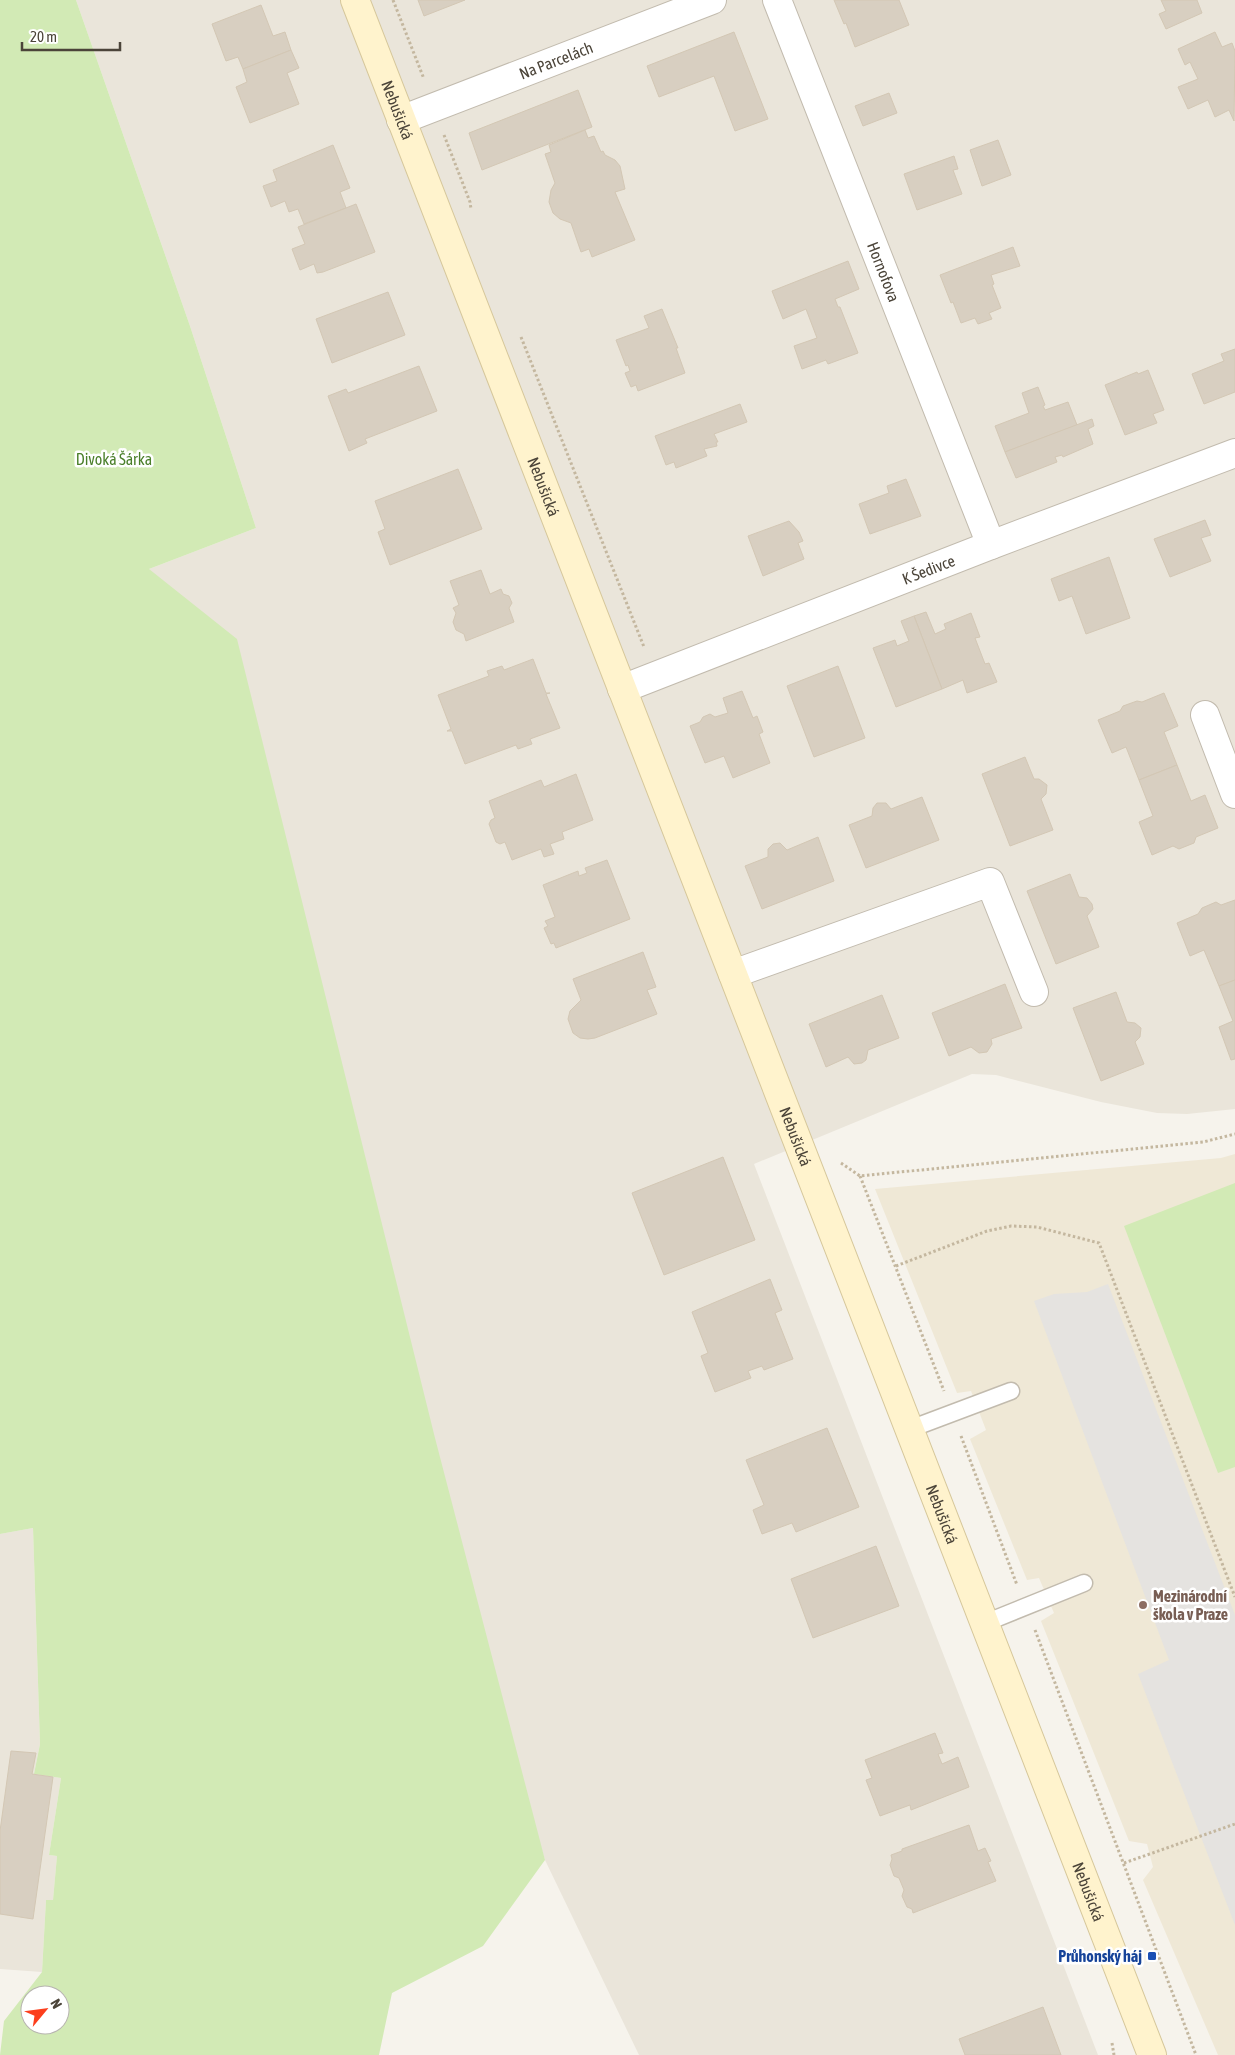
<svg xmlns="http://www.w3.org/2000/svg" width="1235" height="2055" viewBox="0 0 1235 2055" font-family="'Asap Condensed',sans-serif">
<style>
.residential{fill:#eae5da}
.education{fill:#efe8d6}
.green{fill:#d2eab5;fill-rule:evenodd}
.parking{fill:#e5e3e0}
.building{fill:#d8cfc1;stroke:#d3c7b4}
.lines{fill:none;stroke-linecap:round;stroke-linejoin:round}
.lane-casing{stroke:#c2bbae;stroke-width:19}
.street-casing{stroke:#c2bbae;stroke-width:30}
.secondary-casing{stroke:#d6c79b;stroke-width:30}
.path{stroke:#c4b79f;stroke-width:3;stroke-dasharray:2.5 2.5;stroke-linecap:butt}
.lane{stroke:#fff;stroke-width:16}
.street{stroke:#fff;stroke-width:28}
.secondary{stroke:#fff3cd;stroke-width:28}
.education-dot{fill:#8d6e63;stroke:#fff;stroke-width:2}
.transit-dot{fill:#1a4fb4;stroke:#fff;stroke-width:2}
.labels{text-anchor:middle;stroke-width:5;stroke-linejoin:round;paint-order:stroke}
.street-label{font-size:16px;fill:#4b4439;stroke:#fff}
.park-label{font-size:16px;fill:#4a7f2a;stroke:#fff}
.education-label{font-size:16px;font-weight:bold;fill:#785e54;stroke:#fff;text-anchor:start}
.transit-label{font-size:16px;font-weight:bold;fill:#164399;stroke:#fff;text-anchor:end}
</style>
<rect width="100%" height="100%" fill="#f6f3ec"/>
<g class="residential">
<path d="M76 0H1235V1109L1187 1114 1157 1113 1101 1102 996 1075 972 1074 754 1164 1098 2055H639L545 1860 149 569 256 528 190 326Z"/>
<path d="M33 1528 40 1744 34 1774 61 1778 49 1855 57 1856 53 1900H46L42 1972 0 1969V1534Z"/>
</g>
<path class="education" d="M1235 1154V2055H1218L1143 1880 1153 1867 1147 1844 1129 1841 1041 1621 1054 1613 1039 1578 1027 1580 970 1439 986 1430 971 1391 957 1393 875 1189 1221 1158Z"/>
<g class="green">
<path d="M0 0H76L190 326 256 528 149 569 237 639 435 1438 545 1860 483 1946 392 1993 379 2055H0L4 2021 42 1972 46 1900H53L57 1856 49 1855 61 1778 34 1774 40 1744 33 1528 0 1534ZM30 1995H60V2025H30Z"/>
<path d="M1235 1183V1467L1218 1473 1124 1226Z"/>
</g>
<path class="parking" d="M1108 1284 1235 1615V1925L1138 1674 1169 1660 1034 1301 1054 1294 1087 1292Z"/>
<g class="building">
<path d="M418 0H465L424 16Z"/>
<path d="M834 0H899L909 25 855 47 846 23 844 24Z"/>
<path d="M1161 0H1197L1202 13 1166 29 1159 14 1166 11Z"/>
<path d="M261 5 273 36 285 32 291 50 243 69 238 57 226 61 212 24Z"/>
<path d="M734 32 768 119 735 131 714 76 659 97 647 66Z"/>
<path d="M1215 32 1222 47 1232 43 1235 51 1234 121 1229 110 1215 117 1208 100 1188 109 1178 87 1198 79 1190 62 1185 65 1178 49Z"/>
<path d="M291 50 299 68 287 73 299 104 250 123 236 87 247 82 243 69Z"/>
<path d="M578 90 592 127 482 170 469 133Z"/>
<path d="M889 93 897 113 863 126 855 106Z"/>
<path d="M585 130 588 138 594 136 601 152 603 151 605 155 615 160 620 166 625 189 615 192 635 240 592 257 589 249 581 252 571 223 560 219 553 213 549 202 551 190 555 183 545 154 551 152 549 145Z"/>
<path d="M998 140 1011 175 982 186 970 150Z"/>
<path d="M333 145 350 188 340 192 346 208 304 224 298 209 289 212 285 201 271 207 263 186 277 181 273 170Z"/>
<path d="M954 156 958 169 953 170 962 194 917 210 904 174Z"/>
<path d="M356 204 375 252 323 272 317 273 314 264 300 270 292 249 305 244 298 227Z"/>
<path d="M1013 247 1020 266 991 275 994 284 992 285 1001 308 989 313 992 319 978 324 975 318 961 323 953 302 951 303 940 275Z"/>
<path d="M848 261 859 289 835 299 838 307H840L858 353 828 364 826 360 802 369 794 346 817 338 806 309 783 319 772 291Z"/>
<path d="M388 292 405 335 332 363 316 319Z"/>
<path d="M662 309 678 348H676L685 373 638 391 636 385 631 387 625 373 630 371 628 365 626 366 616 340 649 328 644 316Z"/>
<path d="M1235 349V392L1204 404 1192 374 1224 361 1221 354Z"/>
<path d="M419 366 437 411 365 439 367 443 349 451 328 396 346 389 348 393Z"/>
<path d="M1148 370 1164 410 1153 414 1157 423 1125 435 1105 385 1137 372 1138 374Z"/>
<path d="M1038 387 1045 405 1043 406 1045 410 1068 402 1077 425 1005 452 995 426 1029 413 1022 393Z"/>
<path d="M740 404 747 422 714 434 718 442H716L717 446 704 449 707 456 676 468 674 462 666 465 655 436Z"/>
<path d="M1092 419 1094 426 1088 429 1093 444 1063 457 1062 455 1055 457 1057 462 1016 478 1005 452Z"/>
<path d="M458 469 482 529 390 565 378 532 385 529 375 501Z"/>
<path d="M906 479 921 516 870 534 859 504 889 493 887 486Z"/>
<path d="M1205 520 1211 535 1201 538 1211 561 1170 577 1154 539Z"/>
<path d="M789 521 799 532 803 541 798 543 804 559 763 576 748 536Z"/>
<path d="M1109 557 1130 618 1086 634 1072 596 1059 601 1051 579Z"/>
<path d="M481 570 490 594 501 589 503 594 509 596 512 603 509 608 514 622 466 641 464 634 456 630 453 622 456 613 453 608 459 605 450 581Z"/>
<path d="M926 612 935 634 946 629 944 624 971 613 980 637 975 638 985 664 989 663 997 682 967 693 963 680 942 689 914 616Z"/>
<path d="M914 616 942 689 896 707 873 648 895 640 897 646 909 641 901 621Z"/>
<path d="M533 659 546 693H550L546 694 560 728 530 739 532 744 518 749 516 745 465 764 452 731H447L451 729 438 695 489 676 487 671 502 666 504 670Z"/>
<path d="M838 666 865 738 814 757 787 686Z"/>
<path d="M742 691 753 718 757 716 763 732 759 734 770 763 733 778 724 756 705 763 690 726 700 722 703 717 710 714 715 717 728 713 723 698Z"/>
<path d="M1164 693 1178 726 1164 732 1177 765 1139 780 1126 747 1112 753 1098 720 1120 711 1123 706 1137 701 1142 702Z"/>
<path d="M1025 757 1034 779H1039L1047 785 1046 794 1041 799 1053 830 1010 846 982 774Z"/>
<path d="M1177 765 1191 801 1205 795 1218 828 1196 837 1194 843 1179 849 1173 846 1152 855 1139 822 1153 816 1139 780Z"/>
<path d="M576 774 593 820 562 832 564 839 550 844 554 854 544 857 541 849 512 860 505 842 500 844 496 842 489 824 491 820 495 818 489 801 541 780 544 787Z"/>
<path d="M922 797 939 840 866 868 849 825 872 816 873 808 877 803H886L891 809Z"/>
<path d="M818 837 834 881 762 909 745 866 768 857V849L773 844 780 843 787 850Z"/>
<path d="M607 860 630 919 556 948 554 943 551 944 544 928 548 926 545 921 555 917 543 885 578 871 579 876 587 873 585 868Z"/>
<path d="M1070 874 1079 897 1087 898 1092 904 1093 909 1087 916 1099 947 1056 964 1027 891Z"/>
<path d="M1235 900V980L1219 986 1204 950 1190 956 1177 923 1198 914 1202 908 1216 902 1221 905Z"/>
<path d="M643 952 656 987 647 990 657 1014 595 1038 588 1039 580 1038 573 1033 568 1019 570 1011 581 1000 573 979Z"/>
<path d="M1235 980V1059L1231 1060 1219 1027 1233 1021 1219 986Z"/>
<path d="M1005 984 1022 1028 991 1039 992 1044 987 1052 979 1053 971 1047 949 1056 932 1013Z"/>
<path d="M1116 992 1127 1022 1135 1023 1141 1028 1140 1037 1135 1042 1144 1064 1101 1081 1073 1008Z"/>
<path d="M882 995 899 1038 868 1050 866 1060 862 1063 854 1064 848 1057 826 1067 809 1024Z"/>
<path d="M723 1157 755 1240 664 1275 632 1193Z"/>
<path d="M770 1279 782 1310 775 1313 793 1359 764 1370 762 1366 748 1371 751 1378 715 1392 701 1356 708 1353 692 1312Z"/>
<path d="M827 1428 859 1507 796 1532 792 1523 762 1534 753 1510 764 1505 746 1460Z"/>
<path d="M876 1546 899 1606 813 1638 791 1579Z"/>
<path d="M935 1733 943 1753 938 1754 942 1764 958 1757 969 1787 911 1810 910 1805 880 1816 866 1780 872 1778 865 1760Z"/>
<path d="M11 1751 36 1753 32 1774 53 1777 33 1919 0 1914V1831Z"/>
<path d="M969 1825 978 1851 985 1848 991 1861 988 1862 996 1881 913 1913 912 1909 907 1907 902 1896 904 1890 899 1878 894 1876 890 1865 892 1859 891 1855 902 1851V1849Z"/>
<path d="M1043 2007 1061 2055H965L959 2039Z"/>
</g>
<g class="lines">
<g class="lane-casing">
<g id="lane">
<path d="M910 1429 1011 1391"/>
<path d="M985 1623 1084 1583"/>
</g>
</g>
<g class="street-casing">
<g id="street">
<path id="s1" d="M777 0 991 545"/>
<path id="s2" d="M401 120 712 0"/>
<path id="s3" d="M622 689 991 545 1235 453"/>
<path d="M1205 715 1235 794"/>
<path d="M733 974 990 882 1034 992"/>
</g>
</g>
<g class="secondary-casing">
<g id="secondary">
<path id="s4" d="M355 0 1152 2055"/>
</g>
</g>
<g class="path">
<path d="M393 0 424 79"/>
<path d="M444 135 470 202 471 209"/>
<path d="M521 337 644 647"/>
<path d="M841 1163 860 1176 1203 1142 1235 1134"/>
<path d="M860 1176 944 1391"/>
<path d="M896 1266 987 1231 1011 1226 1037 1227 1099 1243 1235 1597"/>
<path d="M961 1436 1017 1585"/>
<path d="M1035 1630 1196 2055"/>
<path d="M1124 1863 1235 1824"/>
<path d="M1112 2043 1114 2055"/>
</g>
<use href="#lane" class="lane"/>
<use href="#street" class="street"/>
<use href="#secondary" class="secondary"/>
</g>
<circle class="education-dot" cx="1143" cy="1605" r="5"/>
<rect class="transit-dot" x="1147" y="1951" width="10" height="10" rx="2.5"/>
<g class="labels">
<g class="street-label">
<text dy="6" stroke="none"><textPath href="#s2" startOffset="166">Na Parcelách</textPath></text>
<text dy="6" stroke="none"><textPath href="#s4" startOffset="118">Nebušická</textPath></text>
<text dy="6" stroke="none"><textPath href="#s1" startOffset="292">Hornofova</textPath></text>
<text dy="6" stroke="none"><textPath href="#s4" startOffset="522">Nebušická</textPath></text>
<text dy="6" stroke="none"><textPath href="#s3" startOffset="329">K Šedivce</textPath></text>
<text dy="6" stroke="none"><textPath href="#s4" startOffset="1219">Nebušická</textPath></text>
<text dy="6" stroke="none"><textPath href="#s4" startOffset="1624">Nebušická</textPath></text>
<text dy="6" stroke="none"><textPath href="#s4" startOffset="2029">Nebušická</textPath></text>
</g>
<g class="park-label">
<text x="114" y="465">Divoká Šárka</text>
</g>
<g class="education-label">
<text x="1153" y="1602">Mezinárodní<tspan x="1153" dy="18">škola v Praze</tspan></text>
</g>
<g class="transit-label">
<text x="1142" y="1962">Průhonský háj</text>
</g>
</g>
<g transform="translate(45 2010) rotate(61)"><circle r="24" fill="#ffffff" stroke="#b7b4b0"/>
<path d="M0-4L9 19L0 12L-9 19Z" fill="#fc3f1d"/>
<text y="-8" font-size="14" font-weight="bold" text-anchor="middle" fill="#4b4439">N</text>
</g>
<path d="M22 42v8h98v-8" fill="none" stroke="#4b4439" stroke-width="2.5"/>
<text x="30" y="42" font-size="15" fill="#4b4439" stroke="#ffffff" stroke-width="4" paint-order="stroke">20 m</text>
</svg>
